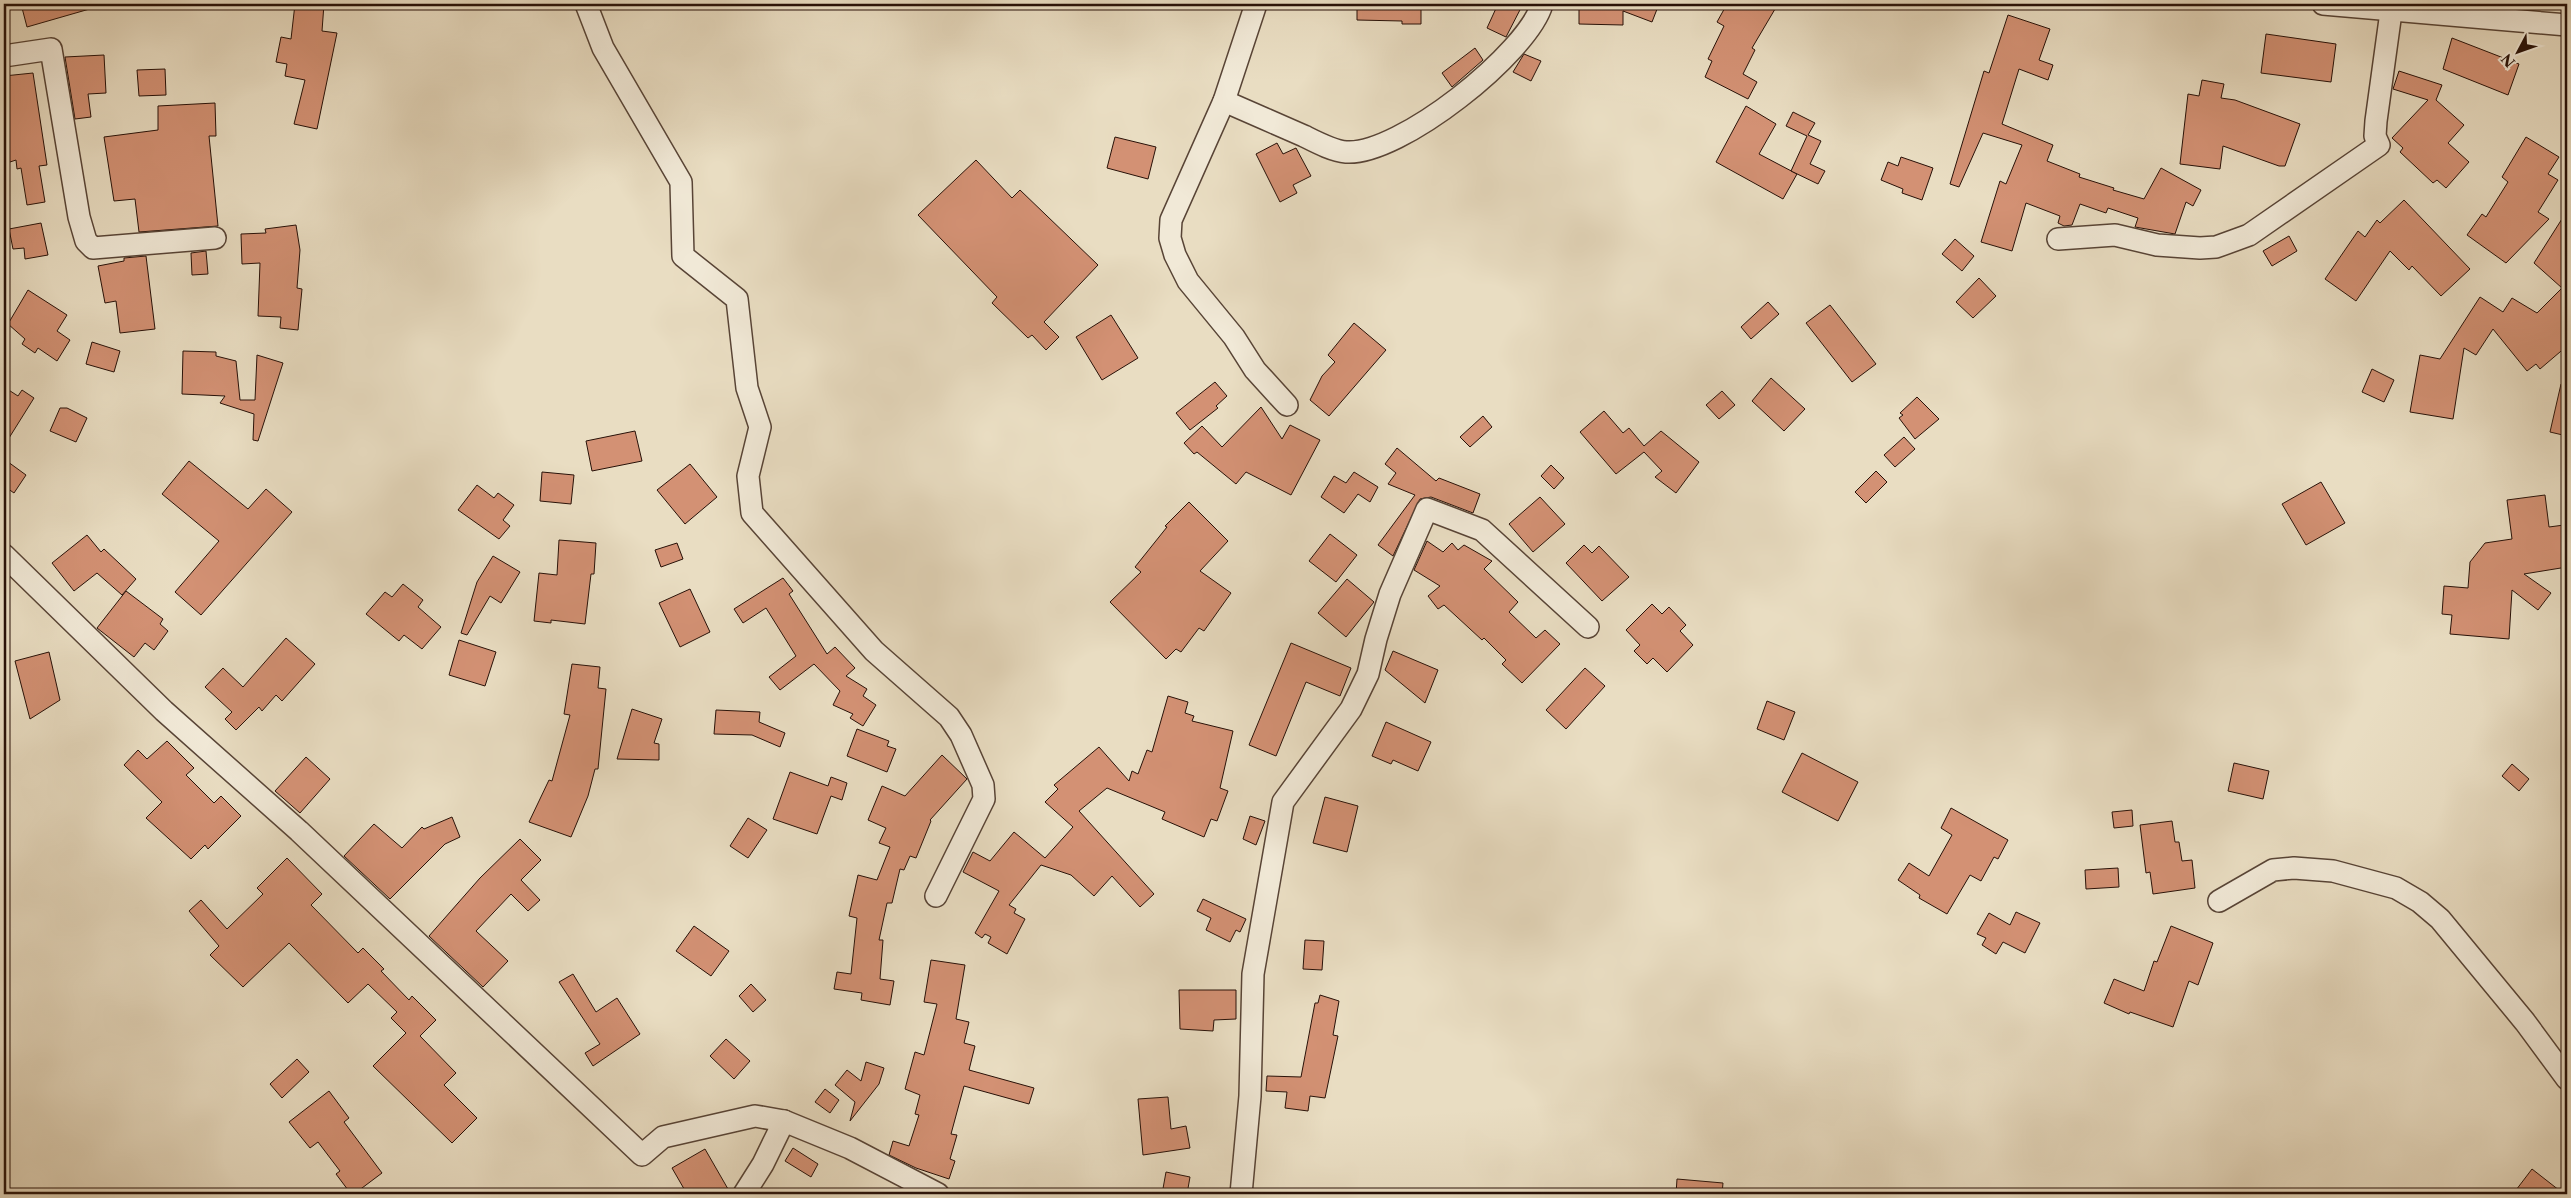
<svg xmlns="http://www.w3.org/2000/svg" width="2571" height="1198" viewBox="0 0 2571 1198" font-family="'Libre Caslon Text',serif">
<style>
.building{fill:#d39174;stroke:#281108}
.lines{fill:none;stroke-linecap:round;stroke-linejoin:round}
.minor-casing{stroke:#584436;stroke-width:24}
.minor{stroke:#f1e9d7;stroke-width:21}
</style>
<rect width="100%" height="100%" fill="#e9ddc2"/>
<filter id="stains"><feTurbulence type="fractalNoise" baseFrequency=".004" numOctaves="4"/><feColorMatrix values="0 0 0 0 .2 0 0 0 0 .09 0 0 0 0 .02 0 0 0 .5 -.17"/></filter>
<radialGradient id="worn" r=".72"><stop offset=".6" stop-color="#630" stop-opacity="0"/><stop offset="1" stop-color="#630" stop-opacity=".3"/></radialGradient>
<g class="building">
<path d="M21 4H93V8L27 27Z"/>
<path d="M295 4H324L322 31 337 33 317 129 294 124 305 80 285 76 287 64 276 62 281 37 291 39Z"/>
<path d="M1357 4H1421V24H1402V21L1357 20Z"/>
<path d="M1498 4H1523L1506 37 1487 28Z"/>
<path d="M1579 4H1659L1652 22 1623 11V25L1579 24Z"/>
<path d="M1727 4H1778L1752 48 1755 50 1743 74 1757 82 1748 99 1705 77 1712 61 1708 59 1724 26 1717 22Z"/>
<path d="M2008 15 2050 29 2039 60 2053 65 2048 80 2019 69 2002 124 2053 145 2047 161 2080 174 2079 177 2114 188 2113 190 2144 199 2161 168 2201 190 2193 206 2186 202 2175 234 2135 227 2138 218 2108 208 2106 213 2080 204 2072 225 2064 226 2058 223 2060 216 2026 203 2012 251 1981 242 2000 181 2006 184 2022 145 1983 133 1959 187 1950 184 1984 71 1989 73Z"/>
<path d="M2266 34 2336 44 2331 82 2261 73Z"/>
<path d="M2452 38 2519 64 2508 95 2443 69Z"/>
<path d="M1475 48 1483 60 1452 87 1442 73Z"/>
<path d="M1524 54 1541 61 1531 81 1513 72Z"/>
<path d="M104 55 106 93 88 94 91 117 75 119 65 57Z"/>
<path d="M165 69 166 95 139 96 137 70Z"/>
<path d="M2399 71 2442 85 2436 100 2464 125 2448 143 2469 162 2446 188 2437 180 2433 183 2400 152 2403 148 2392 138 2428 100 2393 89Z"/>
<path d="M33 73 47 165 39 166 45 202 27 205 21 168 17 169 16 160 4 164V146L9 144 4 76Z"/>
<path d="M2202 80 2224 84 2221 98 2235 100 2300 124 2285 166H2279L2223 146 2220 169 2180 164 2188 94 2199 96Z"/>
<path d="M215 103 216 136H209L218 226 139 232 135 199 114 201 104 137 158 130V106Z"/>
<path d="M1746 106 1776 124 1759 154 1797 174 1783 199 1716 162Z"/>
<path d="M1793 112 1815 123 1808 135 1821 141 1810 164 1825 171 1818 184 1791 171 1807 136 1786 126Z"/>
<path d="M1115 137 1156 147 1148 179 1107 168Z"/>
<path d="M2526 137 2559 157 2548 174 2558 180 2538 212 2549 219 2506 263 2467 235 2482 214 2486 217 2508 182 2502 177Z"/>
<path d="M1277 143 1283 154 1296 148 1311 176 1293 185 1297 193 1280 202 1256 154Z"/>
<path d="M1901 157 1933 168 1922 200 1902 193 1903 189 1881 180 1888 162 1898 166Z"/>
<path d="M976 160 1012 198 1020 190 1098 265 1044 322 1059 337 1046 350 1032 335 1028 338 992 303 997 297 918 215Z"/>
<path d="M2404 200 2470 269 2441 296 2412 266 2409 270 2390 251 2356 301 2325 279 2358 231 2365 237 2377 220 2380 223Z"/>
<path d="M2567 211V346L2540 369 2536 364 2527 371 2493 329 2476 355 2464 348 2453 419 2410 412 2420 355 2440 359 2480 297 2503 312 2512 298 2537 313 2562 288 2534 263Z"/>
<path d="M41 223 48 255 25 259 24 248 13 249 9 229Z"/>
<path d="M296 225 300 250 297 288 302 289 298 330 280 328 281 317 258 316 260 263 242 264 241 234 266 233 265 229Z"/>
<path d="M2289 236 2297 251 2272 266 2263 251Z"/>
<path d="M1955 239 1974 256 1962 271 1942 254Z"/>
<path d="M206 251 208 274 192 275 191 253Z"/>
<path d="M146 256 155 329 120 333 116 301 105 303 98 266 124 261V258Z"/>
<path d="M1979 278 1996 296 1973 318 1956 302Z"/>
<path d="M28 290 67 315 57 331 70 340 57 361 38 348 35 353 22 344 25 339 8 324Z"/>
<path d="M1768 302 1779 314 1751 339 1741 327Z"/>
<path d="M1830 305 1876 364 1852 382 1806 323Z"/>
<path d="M1111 315 1138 358 1102 380 1076 337Z"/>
<path d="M1354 323 1386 350 1329 416 1310 400 1322 376 1335 362 1328 355Z"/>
<path d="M92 342 120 351 114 372 86 364Z"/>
<path d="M183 351 216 352V356L236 361 240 400H255L257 355 283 363 258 441 253 440 254 414 220 403 225 396 182 394Z"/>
<path d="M2372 369 2394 380 2384 402 2362 392Z"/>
<path d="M1771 378 1805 409 1784 431 1752 401Z"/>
<path d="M1215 382 1227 396 1216 406 1218 408 1190 430 1176 413Z"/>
<path d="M2561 384 2567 385V436L2550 432Z"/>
<path d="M4 387 18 396 22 390 34 398 4 446Z"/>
<path d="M1722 391 1735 405 1719 419 1706 405Z"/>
<path d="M1917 397 1939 419 1915 439 1899 418 1903 415 1900 413Z"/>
<path d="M1261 407 1282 439 1290 425 1320 440 1291 495 1246 472 1236 484 1197 452 1194 454 1184 443 1202 426 1222 447Z"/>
<path d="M60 408H67L87 418 76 442 50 431Z"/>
<path d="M1604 411 1623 433 1629 428 1644 446 1661 431 1699 462 1676 493 1655 477 1662 471 1644 452 1616 474 1580 432Z"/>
<path d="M1483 416 1492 427 1470 447 1460 437Z"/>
<path d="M635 431 642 461 592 471 586 441Z"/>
<path d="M1904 437 1915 449 1895 467 1884 455Z"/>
<path d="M1397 448 1436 481 1439 478 1480 494 1473 513 1431 497 1420 499 1393 556 1378 545 1415 495 1388 484 1396 473 1385 464Z"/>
<path d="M4 459 26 475 14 493 4 486Z"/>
<path d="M189 461 248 509 266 489 292 512 201 615 175 592 219 541 162 494Z"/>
<path d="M690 464 717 497 685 524 657 490Z"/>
<path d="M1551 465 1564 478 1554 489 1541 476Z"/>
<path d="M1876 471 1887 482 1866 503 1855 492Z"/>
<path d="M542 472 574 475 571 504 540 501Z"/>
<path d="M1354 472 1378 487 1370 502 1358 494 1344 513 1321 497 1334 476 1346 483Z"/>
<path d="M2321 482 2345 523 2306 545 2282 504Z"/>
<path d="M477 485 494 498 498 493 514 505 503 520 510 526 499 539 458 510Z"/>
<path d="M2545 495 2549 527 2564 525 2567 567 2524 574 2551 593 2538 610 2512 590 2509 639 2450 634 2452 615 2442 614 2444 586 2468 588 2470 562 2485 543 2512 539 2507 500Z"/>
<path d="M1540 497 1565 524 1533 552 1509 524Z"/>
<path d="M1189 502 1228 541 1200 571 1231 593 1204 631 1199 628 1181 652 1176 649 1166 659 1110 602 1141 572 1135 567 1167 527 1165 526Z"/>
<path d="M1330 534 1357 555 1336 582 1309 561Z"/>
<path d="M87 535 101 552 104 549 136 579 122 595 97 573 74 591 52 563Z"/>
<path d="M559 540 596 543 594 574H591L585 624 551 620V623L534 621 539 573 557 575Z"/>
<path d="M1427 541 1443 552 1452 543 1458 550 1464 545 1492 561 1484 569 1518 602 1509 612 1536 638 1545 630 1560 644 1522 683 1502 664 1506 660 1484 638 1482 640 1444 605 1438 609 1428 596 1440 586 1414 570Z"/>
<path d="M677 543 683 559 661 567 655 550Z"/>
<path d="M1584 545 1592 553 1599 546 1629 577 1602 601 1566 563Z"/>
<path d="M493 556 520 572 501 603 490 596 467 635 461 633 477 582Z"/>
<path d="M783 578 793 591 789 594 827 654 835 647 855 668 846 676 867 689 863 696 876 705 863 726 850 718 853 714 833 705 840 691 814 664 780 690 769 677 796 656 766 608 743 623 734 609Z"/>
<path d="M1347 579 1374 602 1346 637 1318 613Z"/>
<path d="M403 584 423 600 418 607 441 627 422 649 404 635 399 641 366 614 385 592 392 597Z"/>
<path d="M690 589 710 632 680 647 659 603Z"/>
<path d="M126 591 163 619 160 624 168 631 154 650 145 643 134 657 97 628Z"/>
<path d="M1652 604 1662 614 1669 607 1686 625 1680 631 1693 645 1667 672 1653 658 1647 664 1634 651 1640 645 1626 630Z"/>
<path d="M286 638 315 664 282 701 276 695 262 711 259 707 236 730 225 719 232 712 205 687 223 668 243 687Z"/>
<path d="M459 640 496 652 485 686 449 675Z"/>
<path d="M1291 643 1351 668 1340 696 1306 682 1276 756 1249 745Z"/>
<path d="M1393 651 1438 670 1425 703 1385 670Z"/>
<path d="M49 652 60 700 30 719 15 661Z"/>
<path d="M572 664 600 667 598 688 606 689 598 769H595L588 796 571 837 529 822 549 780 552 781 570 715 564 714Z"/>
<path d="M1585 668 1605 686 1566 729 1546 710Z"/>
<path d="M1168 696 1188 702 1185 713 1194 716 1192 721 1233 731 1220 788 1228 791 1217 821 1211 819 1204 837 1162 819 1165 812 1107 788 1079 811 1154 894 1140 907 1112 876 1094 896 1071 875 1041 865 1009 905 1016 909 1014 913 1025 919 1007 954 988 943 991 937 985 934 982 938 975 933 999 891 963 872 973 852 990 861 1014 832 1045 858 1073 827 1045 802 1058 789 1054 785 1099 747 1129 781 1132 771 1138 774 1147 750 1152 752Z"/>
<path d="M1767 701 1795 712 1784 740 1757 729Z"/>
<path d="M632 709 662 719 654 743 659 744V760L617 759Z"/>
<path d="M716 710 760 712 759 722 785 733 780 747 752 735 714 734Z"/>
<path d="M1386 722 1431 742 1418 771 1393 760 1391 764 1372 756Z"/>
<path d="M857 729 889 741 887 746 896 749 887 772 847 756Z"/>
<path d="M167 741 194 768 186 775 214 803 221 796 241 816 208 849 205 845 191 859 146 818 162 802 124 765 138 750 147 759Z"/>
<path d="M1802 753 1858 782 1838 821 1782 792Z"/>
<path d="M942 755 967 779 930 820 931 821 916 858 910 856 904 870 900 869 892 903H887L879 940H883L880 979 894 981 890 1005 861 1000 862 993 834 989 837 972 851 974 857 918 849 916 858 875 877 880 890 847 879 843 886 828 868 820 882 786 905 796Z"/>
<path d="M306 757 330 779 300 813 275 791Z"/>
<path d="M2234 763 2269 771 2263 799 2228 791Z"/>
<path d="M2512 764 2529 779 2519 791 2502 776Z"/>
<path d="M790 772 828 786 831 777 847 783 842 800 831 796 817 834 773 819Z"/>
<path d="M1325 797 1358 806 1347 852 1313 843Z"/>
<path d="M1951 808 2008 840 1998 859 1994 857 1981 881 1970 875 1947 914 1919 898 1920 895 1898 880 1909 863 1929 876 1952 835 1941 828Z"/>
<path d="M2132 810 2133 826 2114 828 2112 812Z"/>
<path d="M1250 816 1265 821 1256 845 1243 839Z"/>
<path d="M452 817 460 837 445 844 390 899 344 856 374 824 402 848 422 827 424 829Z"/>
<path d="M748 818 767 830 748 858 730 846Z"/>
<path d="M2172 821 2175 842H2179L2182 861 2192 860 2195 888 2153 894 2150 872 2146 873 2140 825Z"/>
<path d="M520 839 541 860 521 880 540 900 528 911 511 894 476 931 508 961 483 987 429 936 480 878Z"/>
<path d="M287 858 322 894 311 905 358 953 363 948 384 969 381 971 409 1000 412 996 436 1020 420 1036 456 1073 444 1085 477 1118 452 1143 373 1066 406 1033 391 1018 397 1012 368 984 348 1003 289 943 243 987 210 955 219 946 189 911 201 900 227 929 263 894 257 888Z"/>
<path d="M2118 868 2119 887 2086 889 2085 870Z"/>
<path d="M1203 899 1246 919 1240 932 1236 930 1230 942 1206 930 1211 918 1197 911Z"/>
<path d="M2016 912 2040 923 2025 953 2003 942 1996 954 1982 945 1986 938 1977 934 1989 913 2010 925Z"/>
<path d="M694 926 729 951 711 976 676 951Z"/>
<path d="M2171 926 2213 943 2198 985 2189 981 2173 1027 2130 1012 2129 1014 2104 1003 2114 979 2144 991 2154 961 2157 962Z"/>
<path d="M1305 940 1324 941 1322 970 1303 969Z"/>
<path d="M931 960 965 965 956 1019 969 1022 964 1043 975 1046 969 1070 1034 1088 1029 1104 964 1086 951 1134 957 1135 950 1159 955 1161 949 1179 916 1168 889 1155 893 1141 909 1146 919 1115 915 1114 920 1095 905 1089 915 1052 924 1055 937 1004 924 1002Z"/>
<path d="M573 974 596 1012 617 998 640 1034 593 1066 585 1053 600 1044 559 982Z"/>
<path d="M751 984 766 1000 753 1012 739 996Z"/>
<path d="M1179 990H1236V1019L1214 1020 1213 1031 1180 1029Z"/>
<path d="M1320 995 1339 1001 1333 1035 1338 1036 1325 1098 1310 1096 1308 1111 1285 1108 1287 1092 1266 1091 1267 1076 1301 1077 1315 1003H1318Z"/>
<path d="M726 1039 750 1061 734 1079 710 1056Z"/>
<path d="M297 1059 309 1072 282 1098 270 1084Z"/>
<path d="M866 1062 884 1068 879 1084 850 1121 855 1102 835 1085 847 1070 861 1081Z"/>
<path d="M825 1089 839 1100 830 1113 815 1102Z"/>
<path d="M329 1091 349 1118 344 1122 382 1173 354 1194H351L336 1174 340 1171 318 1142 310 1148 289 1122Z"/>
<path d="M1168 1097 1171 1129 1186 1126 1190 1148 1143 1155 1138 1099Z"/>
<path d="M793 1148 818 1164 811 1177 785 1161Z"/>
<path d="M705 1149 728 1189 718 1194H687L672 1168Z"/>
<path d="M2532 1169 2564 1194H2513Z"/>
<path d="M1166 1172 1190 1177 1187 1194H1162Z"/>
<path d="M1677 1179 1723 1183 1722 1194H1676Z"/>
</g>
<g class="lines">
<g class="minor-casing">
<g id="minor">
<path d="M586 4 603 48 681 182 683 256 737 299 747 388 760 427 748 476 752 513 874 651 949 717 961 735 983 785 984 799 936 896"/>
<path d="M1256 4 1224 101 1171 220 1170 238 1175 255 1188 281 1234 337 1255 370 1287 405"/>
<path d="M2323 4 2567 25"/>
<path d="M4 56 51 49 79 217 86 241 93 248 215 238"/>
<path d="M1224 101C1251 113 1277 124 1304 136 1316 142 1333 151 1346 152 1399 156 1528 53 1542 4"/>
<path d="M2058 239 2115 235 2157 245 2200 248 2216 247 2249 235 2379 145 2375 136 2376 121 2391 12"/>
<path d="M4 555 164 711 299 831 642 1155 663 1137 755 1116 784 1121 850 1148 938 1194"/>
<path d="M2219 901 2273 870 2294 868 2333 871 2396 888 2420 902 2440 919 2525 1022 2567 1079"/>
<path d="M744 1194 763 1164 784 1121"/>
<path d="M1241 1194 1250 1096 1253 974 1283 802 1351 709 1368 674 1376 639 1390 594 1427 509 1482 530 1588 627"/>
</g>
</g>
<use href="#minor" class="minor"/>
</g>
<rect width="2571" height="1198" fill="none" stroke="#e9ddc2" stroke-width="20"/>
<rect x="5" y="5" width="2561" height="1188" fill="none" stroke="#281108" stroke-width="2.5"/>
<rect x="10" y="10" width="2551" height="1178" fill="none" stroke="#281108"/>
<g transform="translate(2518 52) rotate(229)" stroke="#f1e9d7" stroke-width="4" paint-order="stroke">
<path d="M0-4L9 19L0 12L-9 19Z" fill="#281108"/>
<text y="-8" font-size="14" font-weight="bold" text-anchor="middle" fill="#281108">N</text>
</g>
<rect width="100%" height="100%" filter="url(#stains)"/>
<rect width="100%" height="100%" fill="url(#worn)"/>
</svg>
